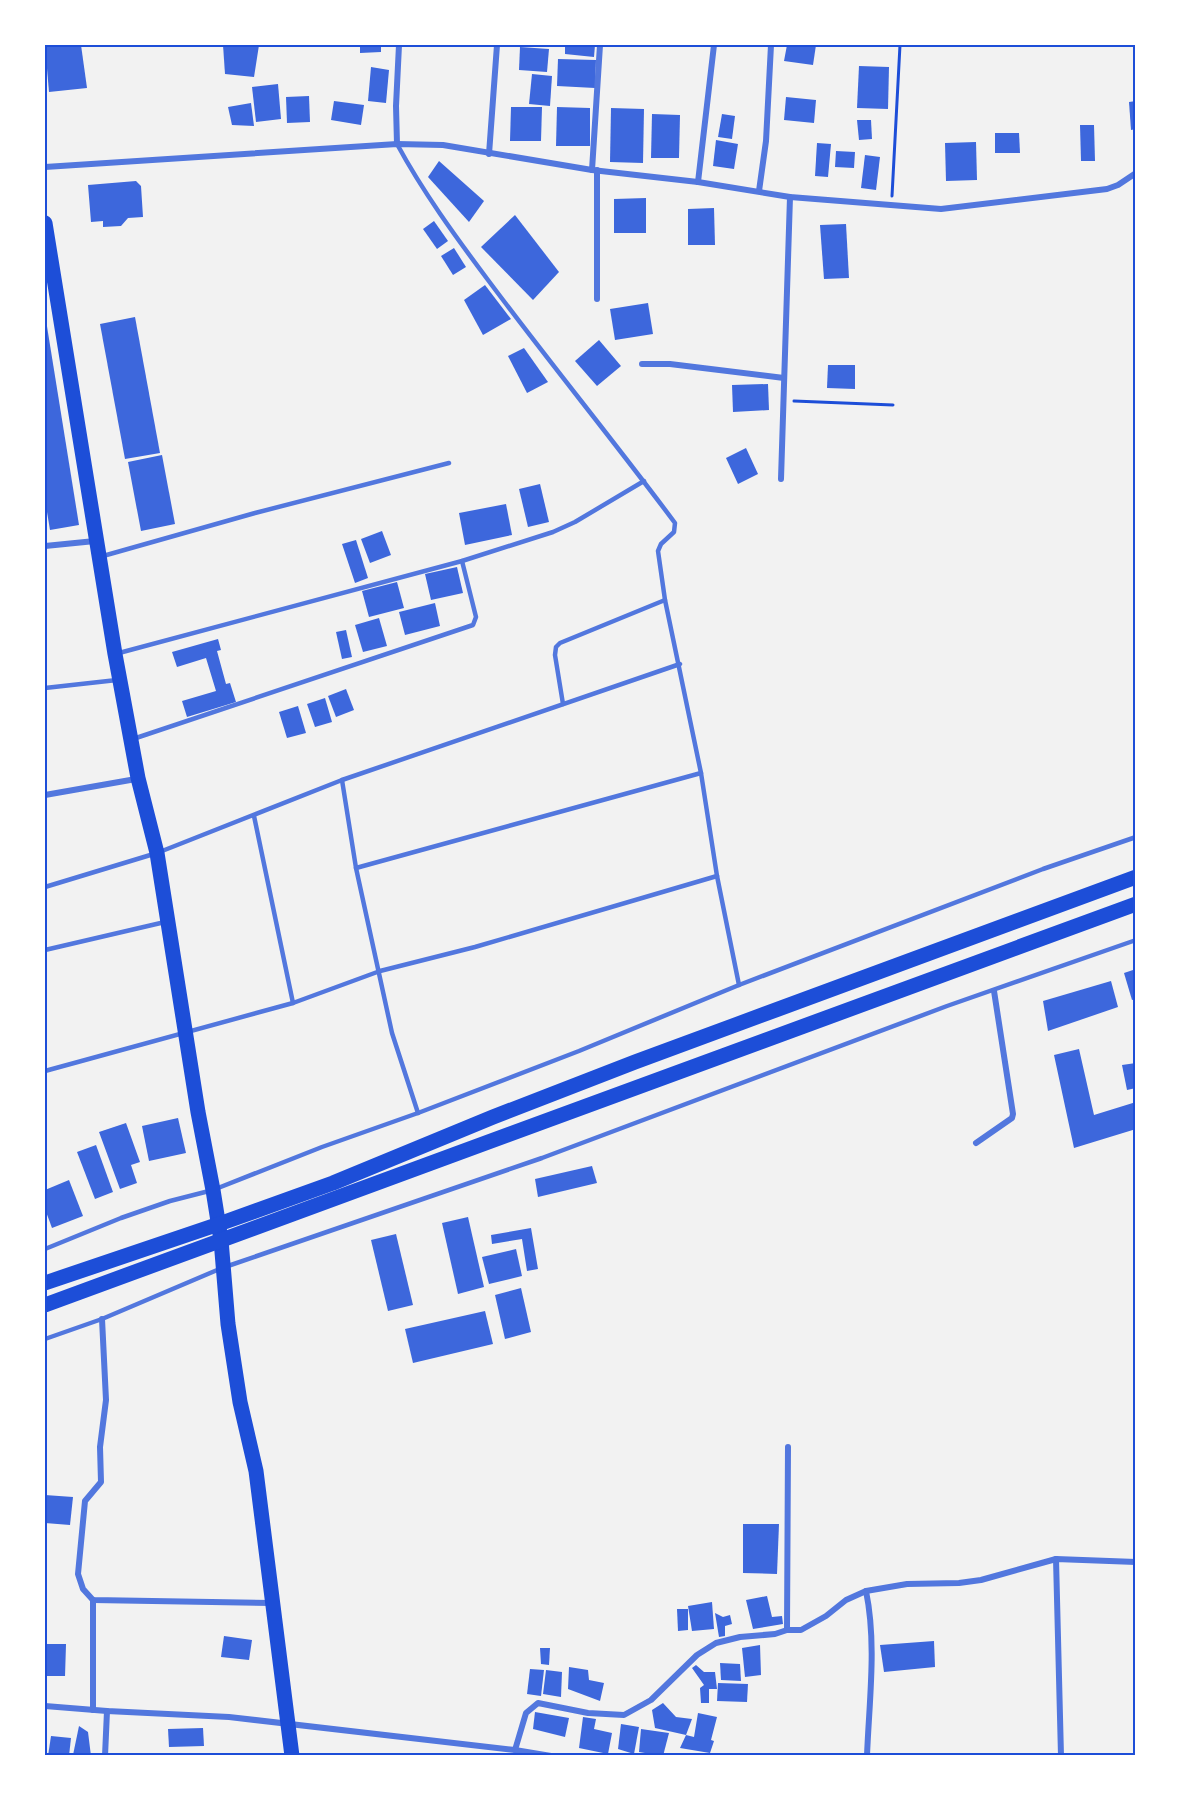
<svg xmlns="http://www.w3.org/2000/svg" width="1181" height="1801" viewBox="0 0 1181 1801" font-family="'Fira Sans',sans-serif">
<style>
.building{fill:#3d67dc}
.lines{fill:none;stroke-linecap:round;stroke-linejoin:round}
.path{stroke:#1d4ed8;stroke-width:3}
.service{stroke:#5277de;stroke-width:4.5}
.minor{stroke:#5277de;stroke-width:6}
.primary{stroke:#1d4ed8;stroke-width:15}
.trunk{stroke:#1d4ed8;stroke-width:15}
.neatline{fill:none;stroke:#1d4ed8;stroke-width:2}
</style>
<rect width="100%" height="100%" fill="#f2f2f2"/>
<g class="building">
<path d="M45 45H81L87 88 49 92Z"/>
<path d="M223 45H259L254 77 225 74Z"/>
<path d="M360 45H381V52L360 53Z"/>
<path d="M565 45H595L594 57 565 54Z"/>
<path d="M787 45H816L813 65 784 61Z"/>
<path d="M520 47 549 49 547 72 519 70Z"/>
<path d="M558 59 596 60 595 88 557 86Z"/>
<path d="M859 66 889 67 888 109 857 108Z"/>
<path d="M371 67 389 70 386 103 368 101Z"/>
<path d="M532 74 552 76 550 106 529 104Z"/>
<path d="M278 84 281 119 256 122 252 87Z"/>
<path d="M309 96 310 122 287 123 286 97Z"/>
<path d="M786 97 816 100 814 123 784 120Z"/>
<path d="M334 101 364 105 361 125 331 120Z"/>
<path d="M1136 101V129L1131 130 1129 102Z"/>
<path d="M251 103 254 126 232 125 228 107Z"/>
<path d="M511 107H542L541 141H510Z"/>
<path d="M557 107 590 108V146H556Z"/>
<path d="M611 108 644 109 643 163 610 162Z"/>
<path d="M652 114 680 115 679 158H651Z"/>
<path d="M722 114 735 116 732 139 718 137Z"/>
<path d="M857 120H871L872 139 859 140Z"/>
<path d="M1080 125H1094L1095 161H1081Z"/>
<path d="M995 133H1019L1020 153H995Z"/>
<path d="M716 140 738 144 734 169 713 166Z"/>
<path d="M976 142 977 180 946 181 945 143Z"/>
<path d="M817 143 831 144 828 177 815 176Z"/>
<path d="M836 151 855 152 854 168 835 167Z"/>
<path d="M865 155 880 157 876 190 861 188Z"/>
<path d="M439 161 484 201 469 222 428 177Z"/>
<path d="M136 181 141 186 143 217 128 218 121 226 103 227V221L91 222 88 185Z"/>
<path d="M646 198V233H614V199Z"/>
<path d="M714 208 715 245H688V209Z"/>
<path d="M515 215 559 272 533 300 481 247Z"/>
<path d="M434 221 448 241 437 249 423 229Z"/>
<path d="M846 224 849 278 824 279 820 225Z"/>
<path d="M454 248 466 267 453 275 441 256Z"/>
<path d="M485 285 511 319 483 335 464 300Z"/>
<path d="M648 303 653 334 615 340 610 309Z"/>
<path d="M45 314 79 525 50 530 45 500Z"/>
<path d="M135 317 160 453 125 459 100 324Z"/>
<path d="M599 340 621 366 597 386 575 361Z"/>
<path d="M524 348 548 382 527 393 508 356Z"/>
<path d="M828 365H855V389L827 388Z"/>
<path d="M768 384 769 410 733 412 732 385Z"/>
<path d="M746 448 758 474 738 484 726 458Z"/>
<path d="M162 455 175 524 141 531 128 462Z"/>
<path d="M540 484 549 522 528 527 519 489Z"/>
<path d="M506 504 512 535 465 545 459 513Z"/>
<path d="M382 531 391 555 370 563 361 539Z"/>
<path d="M356 540 368 578 355 583 342 544Z"/>
<path d="M457 567 463 593 431 600 425 574Z"/>
<path d="M397 582 404 608 369 617 362 591Z"/>
<path d="M435 603 440 626 405 635 399 612Z"/>
<path d="M379 618 387 646 363 652 355 625Z"/>
<path d="M346 630 352 657 342 659 336 632Z"/>
<path d="M218 639 221 650 217 651 226 684 230 683 236 702 187 717 182 701 216 691 206 658 177 667 172 652Z"/>
<path d="M346 689 354 710 336 717 328 696Z"/>
<path d="M325 698 332 722 315 727 307 704Z"/>
<path d="M298 706 306 733 287 738 279 712Z"/>
<path d="M1136 969V999L1132 1000 1124 973Z"/>
<path d="M1111 981 1118 1007 1048 1031 1043 1001Z"/>
<path d="M1079 1049 1094 1115 1136 1102V1129L1074 1148 1054 1055Z"/>
<path d="M1136 1063V1088L1127 1090 1122 1065Z"/>
<path d="M178 1118 186 1153 149 1161 142 1126Z"/>
<path d="M126 1123 140 1162 131 1165 137 1183 120 1189 99 1132Z"/>
<path d="M96 1145 113 1192 95 1199 77 1152Z"/>
<path d="M592 1166 597 1183 538 1197 535 1179Z"/>
<path d="M69 1180 83 1216 52 1228 45 1209V1190Z"/>
<path d="M468 1217 484 1287 458 1294 442 1223Z"/>
<path d="M531 1228 538 1269 527 1271 522 1239 492 1244 491 1235Z"/>
<path d="M396 1234 413 1305 388 1311 371 1240Z"/>
<path d="M516 1249 522 1276 489 1284 482 1257Z"/>
<path d="M521 1288 531 1332 505 1339 495 1295Z"/>
<path d="M485 1311 493 1344 413 1363 405 1329Z"/>
<path d="M45 1495 73 1497 70 1525 45 1523Z"/>
<path d="M743 1524H779L777 1574 743 1573Z"/>
<path d="M767 1596 772 1617 782 1616 783 1624 753 1629 746 1600Z"/>
<path d="M712 1602 714 1629 692 1631 688 1606Z"/>
<path d="M677 1609H688V1630L678 1631Z"/>
<path d="M715 1613 723 1617 730 1615 732 1624 725 1626V1636L719 1637Z"/>
<path d="M224 1636 252 1640 249 1660 221 1657Z"/>
<path d="M934 1641 935 1667 884 1672 880 1645Z"/>
<path d="M45 1644H66L65 1676H45Z"/>
<path d="M760 1645 761 1675 745 1677 742 1648Z"/>
<path d="M540 1648H550L549 1665 541 1664Z"/>
<path d="M720 1663 740 1664 741 1681 721 1680Z"/>
<path d="M696 1665 704 1672H715L717 1689H709V1703H701L700 1688 704 1685 692 1668Z"/>
<path d="M569 1667 588 1670 589 1680 604 1683 600 1701 568 1689Z"/>
<path d="M530 1669 544 1670 541 1696 527 1694Z"/>
<path d="M546 1670 562 1672 561 1697 543 1694Z"/>
<path d="M718 1683 748 1684 747 1702 717 1701Z"/>
<path d="M663 1703 676 1717 692 1719 686 1735 694 1737 698 1713 717 1717 711 1740 714 1741 710 1753 680 1748 686 1735 655 1728 652 1710Z"/>
<path d="M535 1712 569 1718 565 1737 533 1729Z"/>
<path d="M583 1717 596 1719 594 1729 612 1733 608 1754 579 1748Z"/>
<path d="M621 1724 639 1727 634 1754 618 1749Z"/>
<path d="M79 1726 88 1732 91 1756 73 1755Z"/>
<path d="M203 1728 204 1746 169 1747 168 1729Z"/>
<path d="M641 1729 669 1733 663 1756 639 1752Z"/>
<path d="M51 1736 71 1738 69 1756H48Z"/>
</g>
<g class="lines">
<g class="path">
<path d="M892 196 900 45"/>
<path d="M794 401 893 405"/>
</g>
<g class="service">
<path d="M397 144C423 192 455 236 488 280 549 362 614 441 675 523L674 532 661 544 658 551 665 600 701 773 717 876 739 985"/>
<path d="M103 556 255 513 449 463"/>
<path d="M119 653 462 561 553 532 575 522 644 481"/>
<path d="M45 688 117 680"/>
<path d="M563 704 555 655 556 647 560 643 665 600"/>
<path d="M133 739 473 625 476 617 462 561"/>
<path d="M342 780 356 868 392 1033 418 1113"/>
<path d="M254 816 293 1003"/>
<path d="M356 868 701 773"/>
<path d="M45 887 157 853 342 780 680 664"/>
<path d="M45 950 165 922"/>
<path d="M45 1071 293 1003 380 971 475 947 717 876"/>
<path d="M45 1249 121 1218 170 1201 213 1190 322 1147 418 1113 579 1051 739 985 1043 869 1136 837"/>
<path d="M45 1339 102 1319 222 1268 542 1158 947 1006 1136 940"/>
</g>
<g class="minor">
<path d="M397 144 396 106 399 45"/>
<path d="M489 154 497 45"/>
<path d="M45 167 397 144 443 145 592 170 698 182 790 197 941 209 1107 189 1118 185 1136 173"/>
<path d="M592 170 600 45"/>
<path d="M698 182 714 45"/>
<path d="M759 191 766 141 771 45"/>
<path d="M597 299V170"/>
<path d="M642 364H670L784 378"/>
<path d="M781 479 790 197"/>
<path d="M45 546 95 541"/>
<path d="M45 795 136 779"/>
<path d="M976 1143 1012 1118 1013 1114 994 991"/>
<path d="M102 1319 106 1400 100 1447 101 1482 85 1501 78 1574 83 1589 93 1600 271 1603"/>
<path d="M1056 1559 1061 1756"/>
<path d="M866 1591C877 1644 869 1702 867 1756"/>
<path d="M93 1600V1710"/>
<path d="M787 1630 788 1447"/>
<path d="M45 1706 107 1711 229 1717 515 1750 551 1756"/>
<path d="M515 1750 526 1713 538 1703 588 1713 624 1715 651 1700 697 1655 716 1643 740 1637 775 1634 787 1630H801L826 1616 846 1600 866 1591 907 1584 959 1583 981 1580 1056 1559 1136 1562"/>
<path d="M105 1756 107 1711"/>
</g>
<path class="primary" d="M45 223 115 654 138 778 157 853 198 1112 213 1190 221 1240 228 1324 240 1402 256 1471 292 1756"/>
<g class="trunk">
<path d="M45 1283 219 1224 333 1183 493 1117 635 1062 1136 877"/>
<path d="M45 1305 1136 904"/>
</g>
</g>
<rect width="1181" height="1801" fill="none" stroke="#ffffff" stroke-width="93"/>
<rect x="46" y="46" width="1088" height="1708" class="neatline"/>
</svg>
